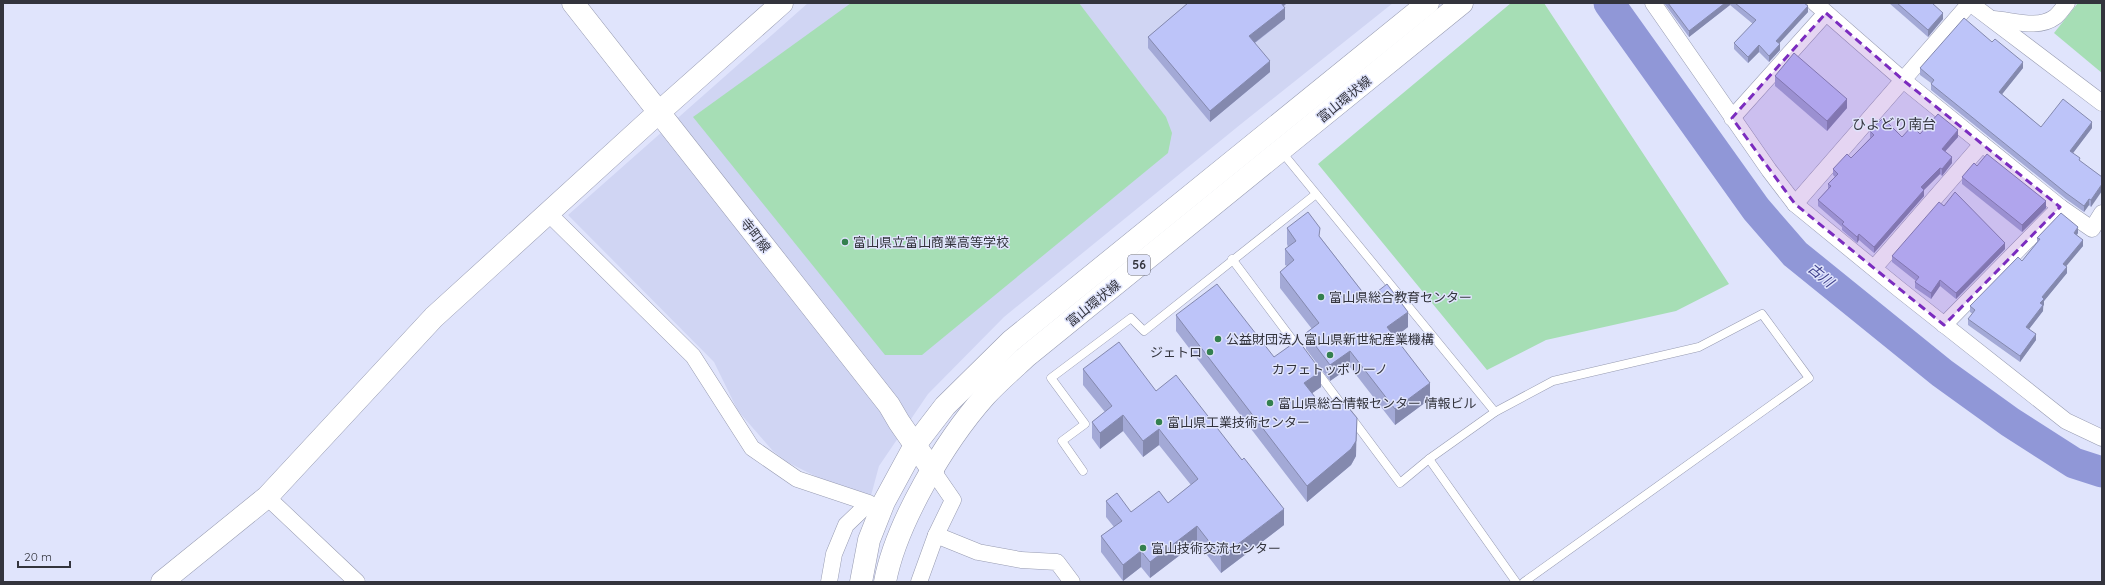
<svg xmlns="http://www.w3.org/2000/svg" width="2105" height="585" viewBox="0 0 2105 585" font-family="Quicksand,'Noto Sans JP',sans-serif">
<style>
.built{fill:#d0d5f3}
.pitch{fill:#a6deb5}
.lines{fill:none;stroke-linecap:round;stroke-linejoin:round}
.river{stroke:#9097d7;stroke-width:31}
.lane-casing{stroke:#979bb1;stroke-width:9}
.street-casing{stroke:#979bb1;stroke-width:17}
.secondary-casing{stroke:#979bb1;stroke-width:23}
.primary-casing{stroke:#979bb1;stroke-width:23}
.lane{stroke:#fff;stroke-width:8}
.street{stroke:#fff;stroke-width:16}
.secondary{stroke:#fff;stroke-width:22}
.primary{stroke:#fff;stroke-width:22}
.wall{fill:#a3a9d6}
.shaded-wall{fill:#8489ae}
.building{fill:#bdc4f9;stroke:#8489ae}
.marked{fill:#7b2cbf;fill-opacity:0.2;stroke:#7b2cbf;stroke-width:3;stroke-dasharray:8 5;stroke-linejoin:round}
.poi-dot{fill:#34804f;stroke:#e0e4fc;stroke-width:1.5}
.labels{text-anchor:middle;stroke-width:3;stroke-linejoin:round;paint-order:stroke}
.shield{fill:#e0e4fc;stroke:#676976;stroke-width:1}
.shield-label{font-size:12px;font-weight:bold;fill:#33343d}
.street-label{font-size:13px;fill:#33343d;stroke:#e0e4fc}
.poi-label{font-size:13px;fill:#33343d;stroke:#e0e4fc;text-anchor:start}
.neighbourhood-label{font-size:14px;fill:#33343d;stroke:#e0e4fc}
.water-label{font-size:14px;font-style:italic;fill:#3e3f8b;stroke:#e0e4fc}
</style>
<rect width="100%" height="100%" fill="#e0e4fc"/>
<path class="built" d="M808 3H1393L1241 124 1004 317 928 394 879 466 869 503 787 462 773 451 738 411 714 362 568 215Z"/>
<g class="pitch">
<path d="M851 3H1079L1166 117 1172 133 1168 153 922 355H885L693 117Z"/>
<path d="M1511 3H1544L1729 284 1676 311 1546 340 1487 370 1318 164Z"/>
<path d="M2078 3H2102V73L2054 33Z"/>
</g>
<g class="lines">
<path class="river" d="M1609 3 1756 209 1795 254 1942 373 2010 422 2074 463 2102 472"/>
<g class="lane-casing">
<g id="lane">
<path d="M1281 151 1495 412"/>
<path d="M1232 259 1300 350"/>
<path d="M1315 369 1400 483 1429 459 1495 412 1553 381 1699 347 1762 314 1809 378 1524 582"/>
<path d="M1429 459 1516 582"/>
<path d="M1083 471 1062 441 1085 424 1051 378 1131 318 1144 331 1316 194"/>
</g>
</g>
<g class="street-casing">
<g id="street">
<path d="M1653 3 1769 170 1795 204 1899 289 2066 421 2102 438"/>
<path d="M1815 3 1903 80 2060 207 2092 229 2102 213"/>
<path d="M1970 3 2102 103"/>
<path d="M1993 19C2012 20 2038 30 2055 17 2059 14 2063 8 2067 3"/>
<path d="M1732 118 1826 13"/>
<path d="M1795 204 1970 3"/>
<path d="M548 213 693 356 752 448 797 479 869 503 846 525 834 554 829 582"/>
<path d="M1874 268 1982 144"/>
<path d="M1944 325 2060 207"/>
<path d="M267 497 357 582"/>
<path d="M936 535 978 552 1021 560 1057 562 1072 582"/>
<path d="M919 582 936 535 953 500 933 471"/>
</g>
</g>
<g class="secondary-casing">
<g id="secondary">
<path d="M573 3 889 405 899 422 933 471"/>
<path d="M162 582 267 497 434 317 648 122 782 3"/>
</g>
</g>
<g class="primary-casing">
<g id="primary">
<path d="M861 582 869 540 884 502 915 445 945 406 1011 341 1428 3"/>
<path d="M885 582C896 523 945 441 985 396 998 382 1013 369 1027 356L1462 3"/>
</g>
</g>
<use href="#lane" class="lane"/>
<use href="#street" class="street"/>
<use href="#secondary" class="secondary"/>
<use href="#primary" class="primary"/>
</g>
<g class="wall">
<path d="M1188 3H1287L1284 6 1285 19 1255 43 1270 72 1210 122 1148 48V37Z"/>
<path d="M1664 3H1804L1808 12 1779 43 1780 50 1769 62 1759 52 1748 63 1734 49V43L1753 24 1730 5 1689 37Z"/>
<path d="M1889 3H1932L1943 19 1928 37Z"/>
<path d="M1920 68H2023L2002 94 2041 127 2092 128 2073 153 2080 161 2102 177 2091 207 2089 205 2084 212 2066 199 1931 90V83L1920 75Z"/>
<path d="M1775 76 1847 108 1827 131 1775 86Z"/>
<path d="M1870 131 1902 137 1920 134 1958 137 1945 151 1952 163 1942 176 1940 174 1924 190V196L1874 253 1859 240 1857 243 1842 230V227L1818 206V200L1828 189V184L1835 177 1833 175V169L1851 158 1870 138Z"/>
<path d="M1977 166 2046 208 2022 232 1962 184V177Z"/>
<path d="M1944 206 2005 249 1956 299 1940 286 1931 299 1915 288V282L1916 281 1892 262V256Z"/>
<path d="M1287 228 1320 237 1368 299 1408 327 1395 337 1430 399 1395 425 1350 367 1330 381 1306 349V333L1312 329 1280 288V272L1287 266 1285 265V249L1288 247 1287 244Z"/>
<path d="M2078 233 2077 235 2083 246 2066 266 2067 273 2044 301 2043 311 2029 329 2036 340 2020 362 1968 325V319L1973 314 1970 312V306L2022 261 2037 242V238Z"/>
<path d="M1176 315 1321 387 1312 393 1356 456 1351 465 1307 502 1176 331Z"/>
<path d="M1083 369 1156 391 1284 525 1221 573 1197 542 1150 578 1141 567 1123 581 1101 552V536L1114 527 1106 517V501L1131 512 1168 503 1191 485 1159 445 1143 457 1123 431 1100 449 1092 438V422L1105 412 1083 385Z"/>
</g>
<g class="shaded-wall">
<path d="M1278 3H1287L1278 10Z"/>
<path d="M1725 3H1730V5L1689 37V31Z"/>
<path d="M1808 6V12L1776 47V41Z"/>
<path d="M1285 8V19L1249 47V36Z"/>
<path d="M1943 13V19L1928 37V30Z"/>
<path d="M1780 44V50L1769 62V56Z"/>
<path d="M1759 45V52L1748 63V57Z"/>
<path d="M1270 61V72L1210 122V111Z"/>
<path d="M2023 62V68L1999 98V92Z"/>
<path d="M1847 99V108L1827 131V121Z"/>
<path d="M2092 122V128L2070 157V151Z"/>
<path d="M1958 130V137L1942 155V149Z"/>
<path d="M1952 157V163L1942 176V169Z"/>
<path d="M1940 168V174L1924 190V196L1874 253V247L1921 187Z"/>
<path d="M2102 184V191L2091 207V200Z"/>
<path d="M2089 199V205L2084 212V206Z"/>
<path d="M2046 201V208L2022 232V225Z"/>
<path d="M2078 227V233L2074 239V233Z"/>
<path d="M1859 234V240L1857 243V237Z"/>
<path d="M2083 240V246L2063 270V264Z"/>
<path d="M2005 243V249L1956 299V293Z"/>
<path d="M2067 267V273L2044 301V305L2040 309V303L2042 297Z"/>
<path d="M1940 280V286L1931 299V293Z"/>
<path d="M2043 305V311L2026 333V327Z"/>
<path d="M1408 312V327L1387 343V327Z"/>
<path d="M2036 334V340L2020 362V356Z"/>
<path d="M1350 351V367L1330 381V365Z"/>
<path d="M1321 371V387L1304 399V383Z"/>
<path d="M1430 383V399L1395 425V409Z"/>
<path d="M1123 415V431L1100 449V433Z"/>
<path d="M1357 418 1356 456 1351 465 1307 502V486Z"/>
<path d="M1159 429V445L1143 457V441Z"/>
<path d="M1284 509V525L1221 573V557Z"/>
<path d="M1197 526V542L1150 578V562Z"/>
<path d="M1141 551V567L1123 581V565Z"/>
</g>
<g class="building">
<path d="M1188 3H1281L1285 8 1249 36 1270 61 1210 111 1148 37Z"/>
<path d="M1668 3H1725L1689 31Z"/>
<path d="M1735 3H1804L1808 6 1776 41 1780 44 1769 56 1759 45 1748 57 1734 43 1756 20Z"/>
<path d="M1897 3H1932L1943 13 1928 30Z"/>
<path d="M1964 18 1992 42 1995 39 2023 62 1999 92 2041 127 2063 99 2092 122 2070 151 2080 158 2079 160 2102 177V184L2091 200 2089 199 2084 206 2066 193 1931 84 1934 80 1920 68Z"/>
<path d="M1794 53 1847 99 1827 121 1775 76Z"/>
<path d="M1938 114 1958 130 1942 149 1952 157 1942 169 1940 168 1921 187 1924 190 1874 247 1859 234 1857 237 1842 224 1844 222 1818 200 1831 186 1828 184 1838 174 1833 169 1847 154 1851 158 1874 135 1870 131 1883 118 1902 137 1912 126 1920 134Z"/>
<path d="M1987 154 2046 201 2022 225 1962 177 1974 163 1977 166Z"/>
<path d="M1955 192 2005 243 1956 293 1940 280 1931 293 1915 282 1919 277 1892 256 1939 202 1944 206Z"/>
<path d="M1308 212 1320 228 1319 236 1368 299 1387 284 1408 312 1387 327 1430 383 1395 409 1350 351 1330 365 1306 333 1319 323 1280 272 1294 260 1285 249 1296 241 1287 228Z"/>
<path d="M2061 213 2078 227 2074 233 2083 240 2063 264 2067 267 2042 297 2044 299 2040 303 2043 305 2026 327 2036 334 2020 356 1968 319 1975 310 1970 306 2018 257 2022 261 2040 239 2037 238Z"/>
<path d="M1217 284 1274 357 1298 340 1321 371 1304 383 1322 406 1335 401 1347 406 1357 418 1356 441 1351 449 1307 486 1176 315Z"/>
<path d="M1119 342 1156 391 1176 375 1242 460 1244 458 1284 509 1221 557 1197 526 1150 562 1141 551 1123 565 1101 536 1122 521 1106 501 1117 493 1131 512 1159 491 1168 503 1198 479 1159 429 1143 441 1123 415 1100 433 1092 422 1112 406 1083 369Z"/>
</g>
<path class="marked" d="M1826 13 1903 80 2060 207 1944 325 1795 204 1732 118Z"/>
<g class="poi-dot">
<circle cx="845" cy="242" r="4"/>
<circle cx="1321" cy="297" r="4"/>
<circle cx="1218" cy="339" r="4"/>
<circle cx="1210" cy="352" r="4"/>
<circle cx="1330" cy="355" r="4"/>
<circle cx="1270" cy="403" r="4"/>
<circle cx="1159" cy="422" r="4"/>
<circle cx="1143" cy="548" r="4"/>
</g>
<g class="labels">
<rect class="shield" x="1128" y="255" width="22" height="20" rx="3"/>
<g class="shield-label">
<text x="1139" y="269">56</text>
</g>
<g class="street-label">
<text transform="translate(1344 99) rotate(-39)" y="5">富山環状線</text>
<text transform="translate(756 235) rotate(52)" y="5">寺町線</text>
<text transform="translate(1093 303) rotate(-39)" y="5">富山環状線</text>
</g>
<g class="poi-label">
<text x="853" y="247">富山県立富山商業高等学校</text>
<text x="1329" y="302">富山県総合教育センター</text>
<text x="1226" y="344">公益財団法人富山県新世紀産業機構</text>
<text x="1202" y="357" text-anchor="end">ジェトロ</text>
<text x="1330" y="374" text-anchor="middle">カフェトッポリーノ</text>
<text x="1278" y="408">富山県総合情報センター 情報ビル</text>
<text x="1167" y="427">富山県工業技術センター</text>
<text x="1151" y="553">富山技術交流センター</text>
</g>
<g class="neighbourhood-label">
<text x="1894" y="129">ひよどり南台</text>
</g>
<g class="water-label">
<text transform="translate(1821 275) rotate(39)" y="5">古川</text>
</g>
</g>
<rect width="2105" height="585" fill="none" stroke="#33343d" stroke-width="8"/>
<path d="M18 561v6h52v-6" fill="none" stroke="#33343d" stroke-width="2"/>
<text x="24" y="561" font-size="12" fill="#33343d" stroke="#e0e4fc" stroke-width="3" paint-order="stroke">20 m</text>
</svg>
